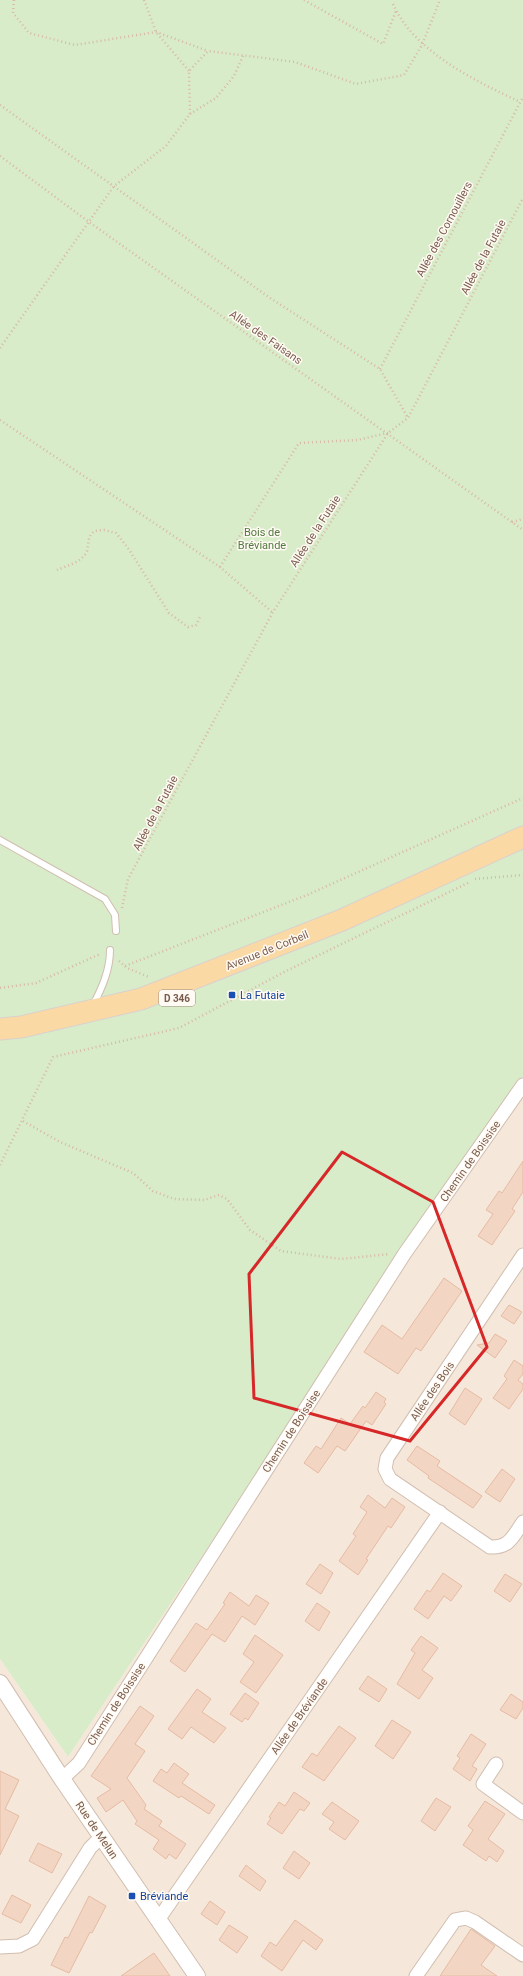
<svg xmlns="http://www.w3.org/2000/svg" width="523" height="1976" viewBox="0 0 523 1976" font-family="Roboto,sans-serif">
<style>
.residential{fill:#f5e8da}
.green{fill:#d8ecc9}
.building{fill:#f3d5c3;stroke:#e6bba3}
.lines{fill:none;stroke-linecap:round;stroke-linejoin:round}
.service-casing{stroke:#d1beb0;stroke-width:8}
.minor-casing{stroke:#d1beb0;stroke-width:15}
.tertiary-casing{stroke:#d1beb0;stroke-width:18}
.primary-casing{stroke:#dad1cd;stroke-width:23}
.path{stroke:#d9b8a5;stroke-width:2.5;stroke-dasharray:1 3;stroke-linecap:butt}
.service{stroke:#fff;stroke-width:6}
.minor{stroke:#fff;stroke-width:13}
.tertiary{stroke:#fff;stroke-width:16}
.primary{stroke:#fbd9a5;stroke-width:21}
.marked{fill:none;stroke:#d62828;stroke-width:3;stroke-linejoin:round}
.transit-dot{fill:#1a4fb4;stroke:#fffaf3;stroke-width:1.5}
.labels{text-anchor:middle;stroke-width:3;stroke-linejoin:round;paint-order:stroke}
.shield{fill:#fffaf3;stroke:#a28b7f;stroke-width:1}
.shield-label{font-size:10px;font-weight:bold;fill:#7a5c4d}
.street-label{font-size:11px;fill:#7a5c4d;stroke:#fffaf3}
.park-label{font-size:11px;fill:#537a41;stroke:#fffaf3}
.transit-label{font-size:11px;fill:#164399;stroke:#fffaf3;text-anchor:start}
</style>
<rect width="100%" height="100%" fill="#fdf6ec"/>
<path class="residential" d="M523 1076V1976H0V1659L68 1757Z"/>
<path class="green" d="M0 0H523V1076L68 1757 0 1659Z"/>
<g class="building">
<path d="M523 1161V1192L512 1209 515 1211 492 1245 478 1236 493 1214 486 1210 499 1191 502 1193Z"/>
<path d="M444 1278 462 1291 421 1351 416 1348 398 1374 364 1352 382 1325 402 1339Z"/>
<path d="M509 1305 522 1312 514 1324 501 1316Z"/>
<path d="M495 1334 507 1341 495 1358 477 1345 489 1343Z"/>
<path d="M514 1360 523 1366V1374L518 1380 523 1384V1389L509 1409 493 1398 507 1379 504 1376Z"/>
<path d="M465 1388 482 1399 465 1425 449 1414Z"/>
<path d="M376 1392 386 1399 384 1402 386 1404 372 1425 366 1421 345 1451 337 1446 318 1473 304 1463 316 1446 321 1449 341 1418 350 1424 363 1406 365 1408Z"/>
<path d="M417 1446 440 1461 437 1466 482 1496 473 1508 428 1478 429 1476 407 1460Z"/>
<path d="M502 1469 515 1479 500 1502 485 1492Z"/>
<path d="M368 1495 385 1508 392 1498 405 1507 391 1528 388 1526 366 1559 368 1560 358 1575 339 1561 356 1536 353 1534 367 1512 360 1507Z"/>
<path d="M320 1564 333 1573 321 1594 306 1584Z"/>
<path d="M443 1573 462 1586 451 1601 444 1596 428 1619 414 1609 427 1590 430 1592Z"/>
<path d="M505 1574 522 1584 510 1602 494 1591Z"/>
<path d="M230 1592 249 1606 256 1595 269 1603 255 1625 242 1616 225 1642 212 1634 185 1672 170 1661 196 1623 207 1630 225 1604 223 1603Z"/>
<path d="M317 1603 330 1612 319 1631 305 1621Z"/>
<path d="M255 1635 283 1655 256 1693 240 1682 254 1662 243 1654Z"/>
<path d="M421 1636 438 1648 422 1670 433 1678 419 1699 397 1684 415 1653 411 1650Z"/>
<path d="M368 1676 387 1689 379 1702 359 1689Z"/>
<path d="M197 1689 211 1699 202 1712 226 1728 214 1743 191 1727 182 1739 168 1729Z"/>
<path d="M245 1693 259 1703 248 1720 245 1718 242 1722 230 1714Z"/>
<path d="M511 1694 523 1702V1708L516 1719 500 1710Z"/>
<path d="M140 1706 154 1716 135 1744 145 1751 127 1778 146 1805 144 1809 162 1821 159 1826 186 1844 176 1859 169 1854 166 1859 153 1849 159 1840 135 1824 137 1821 123 1800 106 1812 97 1798 111 1789 91 1776Z"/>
<path d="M392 1720 411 1732 393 1759 375 1746Z"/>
<path d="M339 1726 356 1738 324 1781 302 1767 312 1753 317 1756Z"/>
<path d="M471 1734 486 1744 472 1766 477 1769 470 1781 453 1769 460 1758 457 1756Z"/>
<path d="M174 1763 189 1774 182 1783 215 1805 209 1814 181 1796 179 1798 153 1781 161 1769 167 1773Z"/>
<path d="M0 1771 19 1780 5 1809 19 1816 0 1855Z"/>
<path d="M294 1792 310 1803 304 1811 300 1809 282 1834 267 1824 271 1818 269 1817 279 1802 285 1806Z"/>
<path d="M436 1798 451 1807 435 1831 421 1821Z"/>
<path d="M485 1801 505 1814 488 1839 504 1851 497 1862 489 1856 486 1861 463 1845 473 1830 468 1826Z"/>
<path d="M332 1802 359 1821 345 1840 329 1829 334 1822 322 1814Z"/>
<path d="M38 1843 62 1854 52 1873 29 1861Z"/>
<path d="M294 1851 310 1863 299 1879 283 1868Z"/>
<path d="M246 1865 266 1881 260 1891 239 1876Z"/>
<path d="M12 1895 31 1905 21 1923 2 1914Z"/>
<path d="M89 1896 106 1906 92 1933 90 1932 69 1973 51 1965 65 1937 68 1938Z"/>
<path d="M210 1901 225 1912 217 1925 201 1914Z"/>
<path d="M295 1920 323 1940 316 1950 303 1940 282 1971 261 1956 270 1942 276 1946Z"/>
<path d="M229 1925 248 1937 237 1953 219 1940Z"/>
<path d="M471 1929 495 1946 481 1965 497 1976H440Z"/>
<path d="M154 1953 170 1976H121Z"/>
</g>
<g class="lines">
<g class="service-casing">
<g id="service">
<path d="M0 840 105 899 115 915 116 931"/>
<path d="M93 1005C102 988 110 970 110 950"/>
</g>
</g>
<g class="minor-casing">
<g id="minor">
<path d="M523 1255 387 1458 385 1469 390 1479 490 1547C510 1548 513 1536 523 1522"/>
<path d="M496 1764 483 1784 523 1813"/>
<path d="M62 1779 79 1763 405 1253 523 1085"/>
<path d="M158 1920 440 1512"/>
<path d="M0 1947 19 1946 33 1939 90 1848 101 1837"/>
<path d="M416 1976 455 1920 466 1918 475 1922 523 1955"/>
</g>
</g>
<g class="tertiary-casing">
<path id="tertiary" d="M0 1683 62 1779 197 1976"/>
</g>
<g class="primary-casing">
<path id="primary" d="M0 1029 21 1027 141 999 342 920 523 837"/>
</g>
<g class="path">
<path d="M14 0 13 13 29 33 75 45 156 32 208 51"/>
<path d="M144 0 156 32 189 71"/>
<path d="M304 0 383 44 396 11"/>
<path d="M393 4C414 52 476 81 520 102"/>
<path d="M0 105 270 298 380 369 408 418"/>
<path d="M190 114 216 98 234 76 243 56"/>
<path d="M0 156 89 222 523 530"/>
<path d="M0 348 114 186 166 146 190 114 189 71 208 51 295 62 356 84 404 75 422 45 440 0"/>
<path d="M380 369 523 97"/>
<path d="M0 420 220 567 272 612"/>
<path d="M512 522 523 519"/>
<path d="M220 567 299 443 357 440 388 433"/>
<path d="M57 570C66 566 83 562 87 551 89 542 87 538 94 531L104 530 116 533 128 548 169 613 188 627 196 625 200 617"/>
<path d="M475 879 523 875"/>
<path d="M122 908 128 879 273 612 388 433 408 418 523 198"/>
<path d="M119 961 127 968 149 977"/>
<path d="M125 966 307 895 523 798"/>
<path d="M0 988 36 983 100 954"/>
<path d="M23 1121 60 1142 133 1173 153 1191 174 1199 204 1200 219 1195 227 1199 250 1230 281 1251 341 1259 390 1254"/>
<path d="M0 1165 53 1057 179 1028 286 971 470 882"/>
</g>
<use href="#service" class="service"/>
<use href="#minor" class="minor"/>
<use href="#tertiary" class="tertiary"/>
<use href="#primary" class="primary"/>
</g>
<path class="marked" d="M342 1152 433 1202 487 1347 410 1441 254 1398 249 1274Z"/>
<g class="transit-dot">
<rect x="228" y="991" width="8" height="8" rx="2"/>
<rect x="128" y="1892" width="8" height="8" rx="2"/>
</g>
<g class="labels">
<rect class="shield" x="159" y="990" width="36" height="16" rx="3"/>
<g class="shield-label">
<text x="177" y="1002">D 346</text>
</g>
<g class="street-label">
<text transform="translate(444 229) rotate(-62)" y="4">Allée des Cornouillers</text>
<text transform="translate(483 257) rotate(-62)" y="4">Allée de la Futaie</text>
<text transform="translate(266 337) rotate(35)" y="4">Allée des Faisans</text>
<text transform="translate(315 531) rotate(-57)" y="4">Allée de la Futaie</text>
<text transform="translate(155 813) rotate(-62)" y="4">Allée de la Futaie</text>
<text transform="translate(267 950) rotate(-22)" y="4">Avenue de Corbeil</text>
<text transform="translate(470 1161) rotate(-55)" y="4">Chemin de Boissise</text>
<text transform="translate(432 1391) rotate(-56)" y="4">Allée des Bois</text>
<text transform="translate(291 1431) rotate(-57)" y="4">Chemin de Boissise</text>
<text transform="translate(116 1704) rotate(-57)" y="4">Chemin de Boissise</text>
<text transform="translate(299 1716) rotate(-55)" y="4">Allée de Bréviande</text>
<text transform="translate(97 1830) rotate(56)" y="4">Rue de Melun</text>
</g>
<g class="park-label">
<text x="262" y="536">Bois de<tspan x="262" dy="13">Bréviande</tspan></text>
</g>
<g class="transit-label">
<text x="240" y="999">La Futaie</text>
<text x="140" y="1900">Bréviande</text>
</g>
</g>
</svg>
